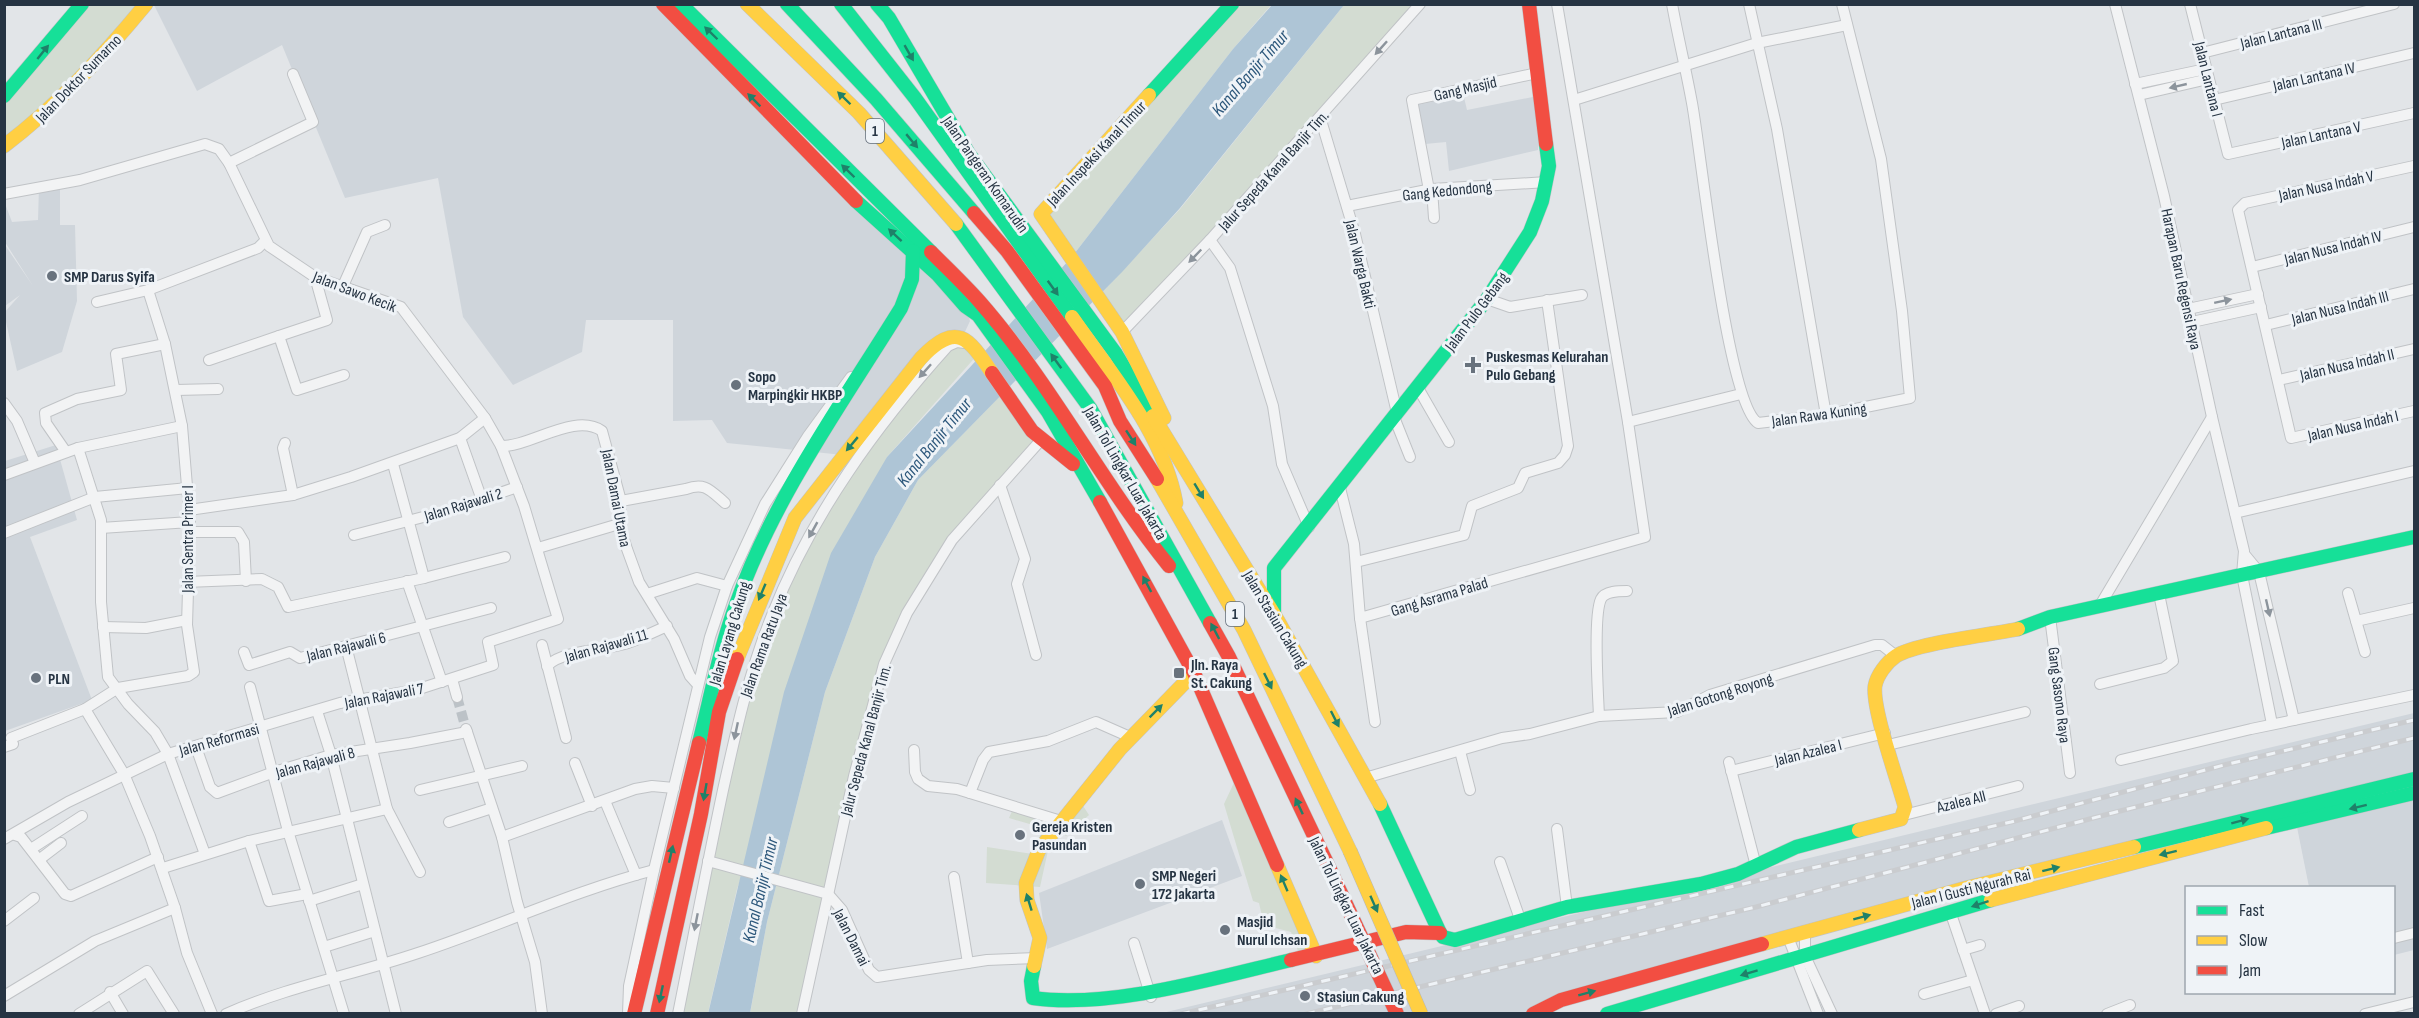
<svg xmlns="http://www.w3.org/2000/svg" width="2419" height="1018" viewBox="0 0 2419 1018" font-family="'Sofia Sans Condensed',sans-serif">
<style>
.built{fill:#cfd5db}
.green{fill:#d3dcd2}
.water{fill:#aec5d6}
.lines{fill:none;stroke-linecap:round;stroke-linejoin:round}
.street-tunnel{stroke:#bcc2c7;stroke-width:10;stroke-dasharray:10 5;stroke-linecap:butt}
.street-casing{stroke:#c0c3c6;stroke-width:12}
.fast-casing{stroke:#c0c3c6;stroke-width:15}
.slow-casing{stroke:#c0c3c6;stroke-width:15}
.jam-casing{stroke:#c0c3c6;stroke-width:15}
.street{stroke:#f2f3f4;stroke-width:10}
.fast{stroke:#16e098;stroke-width:14}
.slow{stroke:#ffcf43;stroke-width:14}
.jam{stroke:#f24e42;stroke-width:14}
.rail-casing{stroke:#cacccf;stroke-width:5}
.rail{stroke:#eff3f7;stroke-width:3;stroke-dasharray:9;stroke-linecap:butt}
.slow-bridge-casing{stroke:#b4b8bd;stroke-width:15;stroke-linecap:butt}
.jam-bridge-casing{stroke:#b4b8bd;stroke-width:15;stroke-linecap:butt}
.slow-bridge{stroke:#ffcf43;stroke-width:14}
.jam-bridge{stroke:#f24e42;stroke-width:14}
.oneway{fill:#1f8169}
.oneway2{fill:#8c949c}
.poi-dot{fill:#68727d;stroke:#eff3f7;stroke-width:2}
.labels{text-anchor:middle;stroke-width:6;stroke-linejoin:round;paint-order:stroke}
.shield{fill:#eff3f7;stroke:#626d79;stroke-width:1.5}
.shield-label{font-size:15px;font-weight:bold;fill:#263443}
.street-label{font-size:16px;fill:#263443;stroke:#eff3f7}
.poi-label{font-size:16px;font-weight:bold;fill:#263443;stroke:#eff3f7;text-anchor:start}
.water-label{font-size:18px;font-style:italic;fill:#2c577b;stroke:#eff3f7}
</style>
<rect width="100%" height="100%" fill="#e2e5e8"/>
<g class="built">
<path d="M154 5H662L965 306 970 321 963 336 843 455 727 443 712 420 673 421V320H586L582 352 513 385 463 317 438 178 345 198 282 45 197 91Z"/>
<path d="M1462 89 1467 110 1538 96V150L1449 171 1446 142 1425 144 1416 100Z"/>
<path d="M39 187H60V225H75L77 301 62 352 17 371 4 313 20 295 5 306V245L33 286 5 242 4 201 12 222 38 220Z"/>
<path d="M56 445 77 520 30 537 92 700 5 731V461Z"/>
<path d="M2414 713V779L2279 810 1533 1013 1158 1014Z"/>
<path d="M2414 793V950L2394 955V888L2309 887 2296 822Z"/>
<path d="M1222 820 1242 876 1047 949 1039 893Z"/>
</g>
<g class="green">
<path d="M84 4 146 5 5 146V96Z"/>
<path d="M1232 5H1271L1233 49 1071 258 1043 211Z"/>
<path d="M1344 5H1417L1122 332 1098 297 1180 209Z"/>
<path d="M957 342 979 353 887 457 737 889 708 1013 678 1014 741 708 779 597 863 451Z"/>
<path d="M1003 393 1041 440 952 540 884 664 801 1013 750 1014 767 922 825 692 875 557 918 480Z"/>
<path d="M1238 774 1310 949 1299 954 1291 932 1264 925 1259 903 1253 901 1224 804Z"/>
<path d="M1076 795 1089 815 1066 836 1061 831 1049 846 1040 887 986 883 987 847 1033 854 1043 828 1009 818 1013 809 1057 817Z"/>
</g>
<path class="water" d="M1272 5H1344L1180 208 1123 271 918 480 875 557 825 692 767 922 750 1013 708 1014 784 692 831 553 887 457 1071 258 1233 49Z"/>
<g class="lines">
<path class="street-tunnel" d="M457 697 466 729"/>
<g class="street-casing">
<g id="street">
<path d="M1557 4 1628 422 1741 394"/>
<path d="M1672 4C1678 37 1686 70 1692 103 1701 151 1727 404 1758 423L1826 415 1910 398 1902 311 1881 159 1842 4"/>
<path d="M1749 4 1777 129 1826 415"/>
<path d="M2115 4 2164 196 2212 417 2244 551 2242 575 2272 724"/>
<path d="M2190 4 2228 154 2414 113"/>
<path d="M2202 53 2394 4"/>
<path d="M2135 84 2206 69"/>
<path d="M2139 95 2208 79"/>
<path d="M1574 100 1757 43 1847 25"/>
<path d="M2214 100 2414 53"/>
<path d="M1320 117 1355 234 1397 413"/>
<path d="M229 163 313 122 293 74"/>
<path d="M2414 166 2245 203 2238 210 2291 438 2414 411"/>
<path d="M1432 189 1434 218"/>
<path d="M1429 190 1412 100 1537 73"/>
<path d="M4 194 80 180 205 144 219 149 229 163 269 246 315 277 401 307 485 418 501 446C530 447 575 412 602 431L621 501 619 524 627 549 639 582 674 639 690 676 698 685"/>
<path d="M1347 206 1432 189 1547 182"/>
<path d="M1210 240 1230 268 1273 406 1282 464 1309 527"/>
<path d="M2252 267 2414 227"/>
<path d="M315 277 327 320 279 336 297 390 344 375"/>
<path d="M343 286 367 232 385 225"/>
<path d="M1487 299 1510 307 1582 295"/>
<path d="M97 302 148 290 258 248 265 241"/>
<path d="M2188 309 2258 294"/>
<path d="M2192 322 2261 307"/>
<path d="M2266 325 2414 289"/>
<path d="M1122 332 1210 240 1420 4"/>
<path d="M209 360 279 336"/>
<path d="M2279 380 2414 349"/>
<path d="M1418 388 1449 442"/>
<path d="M176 390 218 389"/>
<path d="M4 403 17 421 35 463"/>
<path d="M1394 417 1410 457"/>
<path d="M460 438 482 500"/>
<path d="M285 443 283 448 293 495"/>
<path d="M78 448 101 520V602L108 677 128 704 155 732 168 754 205 854"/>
<path d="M66 452 46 423 45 413 77 399 121 390 116 354 165 344"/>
<path d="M393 464 424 578"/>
<path d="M4 475 78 448 182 426"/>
<path d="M1000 485 1025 559 1017 584 1036 655"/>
<path d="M1340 488 1354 544 1360 618 1645 537 1628 422"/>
<path d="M621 501 686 489C705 482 710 490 725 503"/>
<path d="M189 510 293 495 351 477 460 438 485 418"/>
<path d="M2235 513 2414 471"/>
<path d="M101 528 190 522"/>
<path d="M189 532H238L244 542 246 581"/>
<path d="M4 533 95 497 188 488"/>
<path d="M354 535 458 508 517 487"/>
<path d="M538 548 619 524"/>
<path d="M2245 555 2259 572 2294 720"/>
<path d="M1356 562 1464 535 1472 506 1518 488 1525 473 1558 463 1565 455 1568 446 1547 300"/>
<path d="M407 581 442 682"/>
<path d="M186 582 262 579 278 587 288 607 424 578 505 557"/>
<path d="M2348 593 2365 652"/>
<path d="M647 594 697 578 727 586"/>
<path d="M2099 607 2212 417"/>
<path d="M2050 617 2070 773"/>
<path d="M1360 618 1375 722"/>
<path d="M2356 621 2414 608"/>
<path d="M103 627 146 628 187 620"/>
<path d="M542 645 566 738"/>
<path d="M346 646 387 809 420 872"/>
<path d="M244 652 249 665 290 652 300 658 491 608"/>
<path d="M547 666C562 650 606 650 628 643 641 638 654 632 667 626"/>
<path d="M452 679 457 697"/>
<path d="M2100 684 2164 668 2173 661 2159 594"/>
<path d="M250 687 288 831 344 1014"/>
<path d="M85 709 124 774 150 836 175 908 187 953 212 1014"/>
<path d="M317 711 331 755 396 1014"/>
<path d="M1599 716C1598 693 1593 616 1601 599 1605 591 1620 591 1627 591"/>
<path d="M466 729 502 837 517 902 535 962 542 1014"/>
<path d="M1888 745 2025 712"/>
<path d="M4 747 13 744 11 738 85 709 118 688 188 676 194 672 187 625 190 522 182 426 165 344 148 290"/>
<path d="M196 747 210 787 217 793 274 772 331 755 410 743 467 732"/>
<path d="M914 750 915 772 918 779 928 786 957 789 1061 821"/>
<path d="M1460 751 1470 790"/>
<path d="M2121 760 2251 729 2414 695"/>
<path d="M1729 762 1756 866"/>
<path d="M575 763 592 806"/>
<path d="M1731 771 1885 733"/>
<path d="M1365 778 1502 738 1530 734 1599 716 1677 712 1710 695 1875 645H1882L1896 656"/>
<path d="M420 790 522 766"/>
<path d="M970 793 983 760 989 752 1048 741 1096 722 1130 737"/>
<path d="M605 801 636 875"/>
<path d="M1904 815 2018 786"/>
<path d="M449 822 492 808"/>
<path d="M1557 829 1567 907"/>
<path d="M15 835 21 837 65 894 71 896 158 857"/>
<path d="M502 837 635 789 652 786 674 788"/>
<path d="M4 839 68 802 168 754 340 703 416 690 493 665 488 642 558 619 524 506 501 446"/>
<path d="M249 841 269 901 307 894"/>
<path d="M31 849 82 816"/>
<path d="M40 859 61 843"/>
<path d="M708 861 828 894 842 910 869 970 877 977 987 960 1037 958"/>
<path d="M1500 862 1520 919"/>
<path d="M163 868 249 841 387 809"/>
<path d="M954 877 968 963"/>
<path d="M309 901 363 884"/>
<path d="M1951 914 1985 1014"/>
<path d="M4 921 34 898"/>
<path d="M1805 932V956L1832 1014"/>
<path d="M1788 937 1818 1014"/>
<path d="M2394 938 2414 933"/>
<path d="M1134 943 1151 997"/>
<path d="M324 947 375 931"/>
<path d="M1963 950 1980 945"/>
<path d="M110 992 123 1014"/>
<path d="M1924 994 1973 980"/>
<path d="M4 996 95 941 175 908"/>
<path d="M79 1014 147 971 174 1014"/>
<path d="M226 1014C289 986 353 975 418 953 497 927 573 891 654 870"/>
<path d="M628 1014 629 986 654 870 710 637 727 586 765 504 808 436 851 377"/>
<path d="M678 1014C693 939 707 865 723 790 736 731 749 672 772 615 812 514 876 426 948 346L957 342 965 343"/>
<path d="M802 1014 854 776 884 664 907 613 952 540 1041 440"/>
<path d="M1996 1014 2019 1006"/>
<path d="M2107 1014 2130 1005"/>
<path d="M2365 1014 2414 1002"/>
</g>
</g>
<g class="fast-casing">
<g id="fast">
<path d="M681 4 931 252"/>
<path d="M787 4 876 99 974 213"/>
<path d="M841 4 915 98 1072 317"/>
<path d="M877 4 889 18 969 154 1116 354 1153 416"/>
<path d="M1149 95 1232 4"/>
<path d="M4 96 82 4"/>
<path d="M856 201 937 274 965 306 978 315 1048 412 1100 502"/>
<path d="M956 224 1090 408 1210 623"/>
<path d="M1274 613V568L1487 299 1530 232 1542 201 1549 166 1546 144"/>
<path d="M2018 629 2050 617 2414 537"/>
<path d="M699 743C711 696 720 647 737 602 774 497 843 402 901 308L912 279 913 251"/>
<path d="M1380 804 1440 933"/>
<path d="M2266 828 2414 793"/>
<path d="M2134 847 2414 779"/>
<path d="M1440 933 1443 937 1455 940 1567 907 1701 884 1738 874 1796 847 1859 830"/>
<path d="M1034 966 1031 981 1033 998C1110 1009 1215 978 1291 960"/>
<path d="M1607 1014 1991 900"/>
</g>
</g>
<g class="slow-casing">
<g id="slow">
<path d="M747 4 859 113 956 224"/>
<path d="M1149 95 1041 214 1122 332 1164 418"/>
<path d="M4 146C58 105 103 56 146 4"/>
<path d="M1072 317C1112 375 1163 432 1176 503"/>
<path d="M1153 416 1278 621 1380 804"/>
<path d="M1157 479 1244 630 1350 851"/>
<path d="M737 659 795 518 921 358C957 321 968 337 992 373"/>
<path d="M1859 830 1901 819 1905 807C1898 781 1872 709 1875 686 1877 675 1887 662 1896 656 1916 643 1990 635 2018 629"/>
<path d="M1277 865 1316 956"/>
<path d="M1991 900 2266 828"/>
<path d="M1762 944 1966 888 2134 847"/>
<path d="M1034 966 1040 938 1027 900 1026 883 1039 850 1120 749 1194 673"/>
</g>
</g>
<g class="jam-casing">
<g id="jam">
<path d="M663 4 856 201"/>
<path d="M1529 4 1546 144"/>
<path d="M974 213 1007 251 1105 386 1120 421 1157 479"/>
<path d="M931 252C947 268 964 284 979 301 1051 383 1101 482 1169 566"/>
<path d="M992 373 1032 431 1073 464"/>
<path d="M1100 502 1194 673 1277 865"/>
<path d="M1210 623 1229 657 1325 859"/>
<path d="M1291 960 1406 932 1440 933"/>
<path d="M634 1014 699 743"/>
<path d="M657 1014 701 814 719 712 737 659"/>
<path d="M1533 1014 1561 1000 1762 944"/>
</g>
</g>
<use href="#street" class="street"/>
<use href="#fast" class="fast"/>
<use href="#slow" class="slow"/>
<use href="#jam" class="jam"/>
<g class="rail-casing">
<g id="rail">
<path d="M1181 1014 2011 822 2224 765 2414 720"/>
<path d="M1306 1014 1756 907 2120 811 2414 738"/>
</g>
</g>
<use href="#rail" class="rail"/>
<g class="slow-bridge-casing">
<path id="slow-bridge" d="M1350 851 1421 1014"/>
</g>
<g class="jam-bridge-casing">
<path id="jam-bridge" d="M1325 859 1397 1014"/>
</g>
<use href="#slow-bridge" class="slow-bridge"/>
<use href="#jam-bridge" class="jam-bridge"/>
</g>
<defs><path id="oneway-solid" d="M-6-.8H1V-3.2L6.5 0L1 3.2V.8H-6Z" transform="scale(1.5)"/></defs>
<g class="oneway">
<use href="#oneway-solid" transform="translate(711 33) rotate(-136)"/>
<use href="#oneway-solid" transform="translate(43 52) rotate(-51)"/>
<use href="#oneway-solid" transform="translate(909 53) rotate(60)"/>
<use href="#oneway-solid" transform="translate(844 98) rotate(-136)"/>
<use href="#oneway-solid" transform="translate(754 100) rotate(-135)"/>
<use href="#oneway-solid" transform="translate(912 141) rotate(50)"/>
<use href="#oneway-solid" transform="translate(848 171) rotate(-136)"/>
<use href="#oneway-solid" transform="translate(895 235) rotate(-137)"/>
<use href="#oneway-solid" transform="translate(1053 288) rotate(54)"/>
<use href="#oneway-solid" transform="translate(1056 361) rotate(-126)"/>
<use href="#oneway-solid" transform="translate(1131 438) rotate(57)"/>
<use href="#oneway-solid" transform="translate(852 444) rotate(130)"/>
<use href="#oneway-solid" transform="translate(1199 491) rotate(59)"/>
<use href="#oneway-solid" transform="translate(1147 584) rotate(-118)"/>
<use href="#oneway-solid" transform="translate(762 592) rotate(113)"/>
<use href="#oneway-solid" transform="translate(1215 631) rotate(-118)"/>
<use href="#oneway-solid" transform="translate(1268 681) rotate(64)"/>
<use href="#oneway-solid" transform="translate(1156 711) rotate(-45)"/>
<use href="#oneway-solid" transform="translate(1335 719) rotate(63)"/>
<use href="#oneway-solid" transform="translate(705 792) rotate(100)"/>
<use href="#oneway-solid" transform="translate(1299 806) rotate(-115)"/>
<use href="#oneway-solid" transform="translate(2358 807) rotate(166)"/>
<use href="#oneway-solid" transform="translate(2240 821) rotate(-15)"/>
<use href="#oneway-solid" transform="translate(2168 853) rotate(166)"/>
<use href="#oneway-solid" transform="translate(671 854) rotate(-77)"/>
<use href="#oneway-solid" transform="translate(2051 869) rotate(-14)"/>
<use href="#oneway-solid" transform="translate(1284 883) rotate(-113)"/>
<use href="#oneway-solid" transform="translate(1029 902) rotate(-107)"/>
<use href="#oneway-solid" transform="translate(1374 904) rotate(66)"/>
<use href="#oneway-solid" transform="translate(1980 904) rotate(162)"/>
<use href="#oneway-solid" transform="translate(1862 917) rotate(-15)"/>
<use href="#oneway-solid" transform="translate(1749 973) rotate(163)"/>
<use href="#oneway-solid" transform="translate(1587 993) rotate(-15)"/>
<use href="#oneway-solid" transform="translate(661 994) rotate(102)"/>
</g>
<g class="oneway2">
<use href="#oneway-solid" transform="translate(1381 48) rotate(132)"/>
<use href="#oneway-solid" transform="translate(2178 86) rotate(167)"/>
<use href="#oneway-solid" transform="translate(1195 256) rotate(134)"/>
<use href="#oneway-solid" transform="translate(2223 301) rotate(-12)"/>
<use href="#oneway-solid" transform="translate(925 371) rotate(132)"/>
<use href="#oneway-solid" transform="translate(813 530) rotate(119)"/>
<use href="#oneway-solid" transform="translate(2268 608) rotate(77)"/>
<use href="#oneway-solid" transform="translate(736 731) rotate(102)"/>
<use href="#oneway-solid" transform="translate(696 922) rotate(101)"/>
</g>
<g class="poi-dot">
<circle cx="52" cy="276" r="6"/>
<path d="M1470 356h6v6h6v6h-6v6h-6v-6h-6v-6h6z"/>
<circle cx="736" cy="385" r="6"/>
<rect x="1173" y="667" width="12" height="12" rx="3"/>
<circle cx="36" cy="678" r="6"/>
<circle cx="1020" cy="835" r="6"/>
<circle cx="1140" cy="884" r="6"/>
<circle cx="1225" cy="930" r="6"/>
<circle cx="1305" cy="996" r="6"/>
</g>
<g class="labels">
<g class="shield">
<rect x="866" y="119" width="18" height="24" rx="4.5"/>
<rect x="1226" y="602" width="18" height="24" rx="4.5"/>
</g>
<g class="shield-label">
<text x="875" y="136">1</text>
<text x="1235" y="619">1</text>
</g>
<g class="street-label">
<text transform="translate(2281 33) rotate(-14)" y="6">Jalan Lantana III</text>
<text transform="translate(2314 76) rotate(-13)" y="6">Jalan Lantana IV</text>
<text transform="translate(78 78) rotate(-46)" y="6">Jalan Doktor Sumarno</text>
<text transform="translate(2209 79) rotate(76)" y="6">Jalan Lantana I</text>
<text transform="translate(1465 88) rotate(-13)" y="6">Gang Masjid</text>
<text transform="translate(2321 134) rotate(-12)" y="6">Jalan Lantana V</text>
<text transform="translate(1096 153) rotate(-47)" y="6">Jalan Inspeksi Kanal Timur</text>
<text transform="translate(1273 170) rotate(-48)" y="6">Jalur Sepeda Kanal Banjir Tim.</text>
<text transform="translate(986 174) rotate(55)" y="6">Jalan Pangeran Komarudin</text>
<text transform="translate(2326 185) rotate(-12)" y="6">Jalan Nusa Indah V</text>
<text transform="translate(1447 190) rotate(-6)" y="6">Gang Kedondong</text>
<text transform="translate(2333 247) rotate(-14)" y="6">Jalan Nusa Indah IV</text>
<text transform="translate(1361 264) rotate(77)" y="6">Jalan Warga Bakti</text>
<text transform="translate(2182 279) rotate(78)" y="6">Harapan Baru Regensi Raya</text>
<text transform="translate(355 291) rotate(21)" y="6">Jalan Sawo Kecik</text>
<text transform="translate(2340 307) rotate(-14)" y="6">Jalan Nusa Indah III</text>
<text transform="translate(1476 311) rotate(-53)" y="6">Jalan Pulo Gebang</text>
<text transform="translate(2347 364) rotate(-13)" y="6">Jalan Nusa Indah II</text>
<text transform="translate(1819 414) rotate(-8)" y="6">Jalan Rawa Kuning</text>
<text transform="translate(2353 425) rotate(-13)" y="6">Jalan Nusa Indah I</text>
<text transform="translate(1126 473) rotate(60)" y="6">Jalan Tol Lingkar Luar Jakarta</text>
<text transform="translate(617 498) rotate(79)" y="6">Jalan Damai Utama</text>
<text transform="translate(463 504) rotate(-17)" y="6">Jalan Rajawali 2</text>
<text transform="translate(187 539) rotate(-90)" y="6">Jalan Sentra Primer I</text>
<text transform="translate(1439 596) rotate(-17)" y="6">Gang Asrama Palad</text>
<text transform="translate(1276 619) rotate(59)" y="6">Jalan Stasiun Cakung</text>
<text transform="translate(729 633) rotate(-73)" y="6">Jalan Layang Cakung</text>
<text transform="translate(606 645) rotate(-16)" y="6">Jalan Rajawali 11</text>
<text transform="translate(763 645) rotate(-70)" y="6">Jalan Rama Ratu Jaya</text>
<text transform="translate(346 646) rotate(-14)" y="6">Jalan Rajawali 6</text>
<text transform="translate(1720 694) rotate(-18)" y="6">Jalan Gotong Royong</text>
<text transform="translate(384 695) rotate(-11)" y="6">Jalan Rajawali 7</text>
<text transform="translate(2060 695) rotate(83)" y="6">Gang Sasono Raya</text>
<text transform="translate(219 739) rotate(-16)" y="6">Jalan Reformasi</text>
<text transform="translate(865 740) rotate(-75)" y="6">Jalur Sepeda Kanal Banjir Tim.</text>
<text transform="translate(1808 752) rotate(-14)" y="6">Jalan Azalea I</text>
<text transform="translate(315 762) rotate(-15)" y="6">Jalan Rajawali 8</text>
<text transform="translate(1961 801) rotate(-14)" y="6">Azalea All</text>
<text transform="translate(1971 888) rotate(-14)" y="6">Jalan I Gusti Ngurah Rai</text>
<text transform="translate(1347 905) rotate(64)" y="6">Jalan Tol Lingkar Luar Jakarta</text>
<text transform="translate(852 937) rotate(63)" y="6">Jalan Damai</text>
</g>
<g class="poi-label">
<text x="64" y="282">SMP Darus Syifa</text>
<text x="1486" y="362">Puskesmas Kelurahan<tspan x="1486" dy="18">Pulo Gebang</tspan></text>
<text x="748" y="382">Sopo<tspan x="748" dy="18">Marpingkir HKBP</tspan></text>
<text x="1191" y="670">Jln. Raya<tspan x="1191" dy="18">St. Cakung</tspan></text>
<text x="48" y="684">PLN</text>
<text x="1032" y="832">Gereja Kristen<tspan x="1032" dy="18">Pasundan</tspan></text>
<text x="1152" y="881">SMP Negeri<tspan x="1152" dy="18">172 Jakarta</tspan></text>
<text x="1237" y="927">Masjid<tspan x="1237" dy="18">Nurul Ichsan</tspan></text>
<text x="1317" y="1002">Stasiun Cakung</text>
</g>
<g class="water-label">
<text transform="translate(1250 73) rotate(-49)" y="6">Kanal Banjir Timur</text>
<text transform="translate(934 442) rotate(-51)" y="6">Kanal Banjir Timur</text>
<text transform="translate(760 890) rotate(-77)" y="6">Kanal Banjir Timur</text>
</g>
</g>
<rect width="2419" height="1018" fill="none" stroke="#263443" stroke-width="12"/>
<rect x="2185" y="886" width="210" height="108" fill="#eff3f7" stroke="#9fa7af" stroke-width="1.5"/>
<rect x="2197" y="906" width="30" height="9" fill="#16e098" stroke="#9fa7af" stroke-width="1.5"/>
<text x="2239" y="916" font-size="18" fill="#263443">Fast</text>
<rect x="2197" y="936" width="30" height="9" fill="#ffcf43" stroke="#9fa7af" stroke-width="1.5"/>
<text x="2239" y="946" font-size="18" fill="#263443">Slow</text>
<rect x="2197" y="966" width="30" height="9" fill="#f24e42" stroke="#9fa7af" stroke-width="1.5"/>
<text x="2239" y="976" font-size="18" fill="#263443">Jam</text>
</svg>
